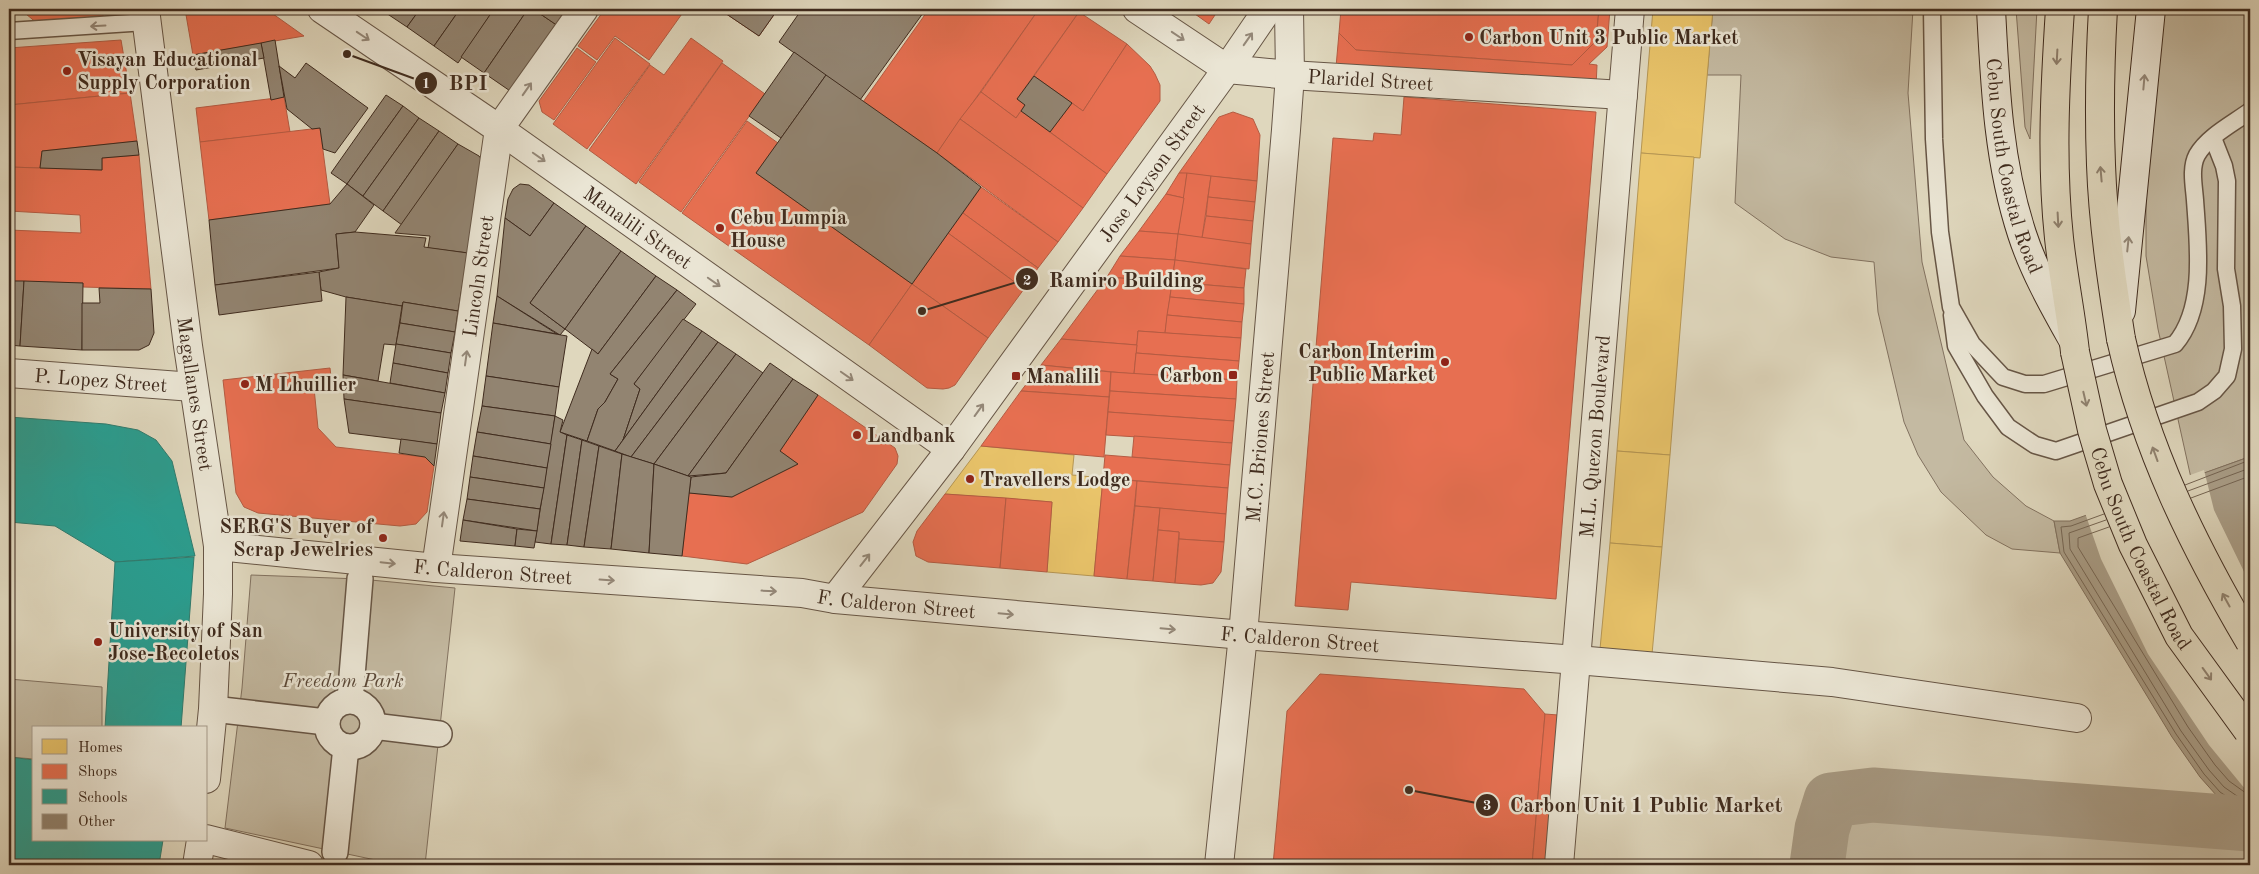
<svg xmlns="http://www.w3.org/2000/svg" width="2259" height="874" viewBox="0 0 2259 874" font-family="'Old Standard TT',serif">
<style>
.green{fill:#c4baa2;stroke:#827260}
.water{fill:#a99d87;stroke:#7f6f5d}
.pier{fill:#dfd7bd}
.homes{fill:#e9c46a;stroke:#b69653}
.shops{fill:#e76f51;stroke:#b55b42}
.schools{fill:#2a9d8f;stroke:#307b6d}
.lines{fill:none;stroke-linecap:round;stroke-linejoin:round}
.shore{stroke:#746452;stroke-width:1}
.river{stroke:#a99d87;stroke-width:55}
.building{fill:#928471;stroke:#3f2b1e}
.service-casing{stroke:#675646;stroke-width:19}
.pedestrian-casing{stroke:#675646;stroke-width:28}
.minor-casing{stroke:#675646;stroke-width:30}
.tertiary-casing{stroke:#675646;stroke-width:30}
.secondary-casing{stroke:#3f2b1e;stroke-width:30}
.trunk-casing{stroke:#3f2b1e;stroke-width:30}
.service{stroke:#eae5d4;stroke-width:16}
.pedestrian{stroke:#eae5d4;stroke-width:25}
.minor{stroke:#eae5d4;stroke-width:28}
.tertiary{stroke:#eae5d4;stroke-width:28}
.secondary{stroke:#eae5d4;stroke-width:28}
.trunk{stroke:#dfd7bd;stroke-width:28}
.trunk-bridge-casing{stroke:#3f2b1e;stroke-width:30;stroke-linecap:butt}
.trunk-bridge{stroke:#dfd7bd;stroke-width:28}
.oneway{stroke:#948879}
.oneway2{stroke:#8f816e}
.poi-dot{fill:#8f2418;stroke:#eae5d4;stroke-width:2}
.labels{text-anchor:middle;stroke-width:5;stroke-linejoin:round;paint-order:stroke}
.poi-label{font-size:20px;font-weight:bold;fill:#3f2b1e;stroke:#eae5d4;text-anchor:start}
.street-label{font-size:20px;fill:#3f2b1e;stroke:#eae5d4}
.park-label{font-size:20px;font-style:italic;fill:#5a4838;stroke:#eae5d4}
.leader{fill:none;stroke:#3f2b1e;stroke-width:2}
.callout-dot{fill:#3f2b1e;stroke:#eae5d4;stroke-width:2}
.mark-label{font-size:15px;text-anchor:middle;font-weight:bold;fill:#fff}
.callout-label{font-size:21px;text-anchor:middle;font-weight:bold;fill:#3f2b1e;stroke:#eae5d4;stroke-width:5;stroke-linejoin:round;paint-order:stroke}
</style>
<rect width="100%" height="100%" fill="#dfd7bd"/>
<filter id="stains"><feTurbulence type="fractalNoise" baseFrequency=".004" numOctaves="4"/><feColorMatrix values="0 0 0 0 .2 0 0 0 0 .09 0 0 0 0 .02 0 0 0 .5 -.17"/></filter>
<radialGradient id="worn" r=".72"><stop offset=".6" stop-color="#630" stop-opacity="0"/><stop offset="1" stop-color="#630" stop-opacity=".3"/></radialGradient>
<g class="green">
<path d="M1713 9H1913L1908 93 1922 262 1964 440 1993 477 2026 506 2054 521 2060 553 2012 549 1986 535 1941 492 1918 455 1904 422 1878 312 1874 262 1831 257 1785 239 1735 203 1741 75H1707Z"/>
<path d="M2016 9H2037L2030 139 2025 127Z"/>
<path d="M2160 9H2250V452L2246 458 2191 478 2158 329 2146 256V123Z"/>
<path d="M251 575 360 579 455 588 425 865H399L225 828 242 688Z"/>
<path d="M9 679 102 687V728H34V759L9 757Z"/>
<path d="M1841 806 2250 834V865H1830Z"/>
</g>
<path class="water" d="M2250 452V818L2217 796 2200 777 2172 737 2060 553 2054 521H2070L2246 458Z"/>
<path class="pier" d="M2204 470 2214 510 2250 584V795L2209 745 2148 654 2101 559 2085 513Z"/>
<g class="homes">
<path d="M1653 9H1713L1700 158 1641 153Z"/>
<path d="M1641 153 1694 157 1670 455 1617 451Z"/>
<path d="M981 446 1074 455 1072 475 1103 478 1094 576 1047 572 1052 502 945 494Z"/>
<path d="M1617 451 1670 455 1662 547 1610 543Z"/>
<path d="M1610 543 1662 547 1652 654 1600 649Z"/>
</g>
<g class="shops">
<path d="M20 9H102L104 21 38 24Z"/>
<path d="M185 9H266L304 36 193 55Z"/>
<path d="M605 9H681L684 11 649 60 615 36 597 60 578 46Z"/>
<path d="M719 9H778L759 36Z"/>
<path d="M929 9H1039L937 153 863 102Z"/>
<path d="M1039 9H1074L1079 12 1017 99 1025 105 1016 118 981 92Z"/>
<path d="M1188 9H1219L1209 24Z"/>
<path d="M1341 9H1599L1596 41 1572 65 1356 50 1339 33Z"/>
<path d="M1599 9H1610L1607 47 1589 64 1597 65 1596 87 1336 67 1339 33 1356 50 1572 65 1596 41Z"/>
<path d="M1079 12 1127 44 1083 111 1034 76Z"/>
<path d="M615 38 650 64 587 149 553 124Z"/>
<path d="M691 38 723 61 636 184 589 150 650 65 664 75Z"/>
<path d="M121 40 130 93 9 105V48Z"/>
<path d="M1127 44 1150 66 1155 74 1160 85V101L1107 174 1050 132 1072 103 1083 111Z"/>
<path d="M577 48 596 62 554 120 542 112 539 101Z"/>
<path d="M722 63 765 94 681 212 639 182Z"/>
<path d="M981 92 1016 118 1021 111 1107 174 1083 208 960 119Z"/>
<path d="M130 93 137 141 42 151 40 168 9 167V105Z"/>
<path d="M284 97 290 132 200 142 196 108Z"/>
<path d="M1404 97 1596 112 1556 599 1351 582 1348 610 1295 606 1333 138 1373 141 1374 133 1401 135Z"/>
<path d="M1233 112 1253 119 1260 135 1257 181 1179 173 1219 117Z"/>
<path d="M960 119 1083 208 1058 242 937 153Z"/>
<path d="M747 121 778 143 756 173 912 284 869 345 682 213Z"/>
<path d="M320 128 330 204 209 220 200 142Z"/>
<path d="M139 155 151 289 83 287V283L9 281V230L81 233 80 215 9 211V167L102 170V158Z"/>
<path d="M1179 173H1187L1184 198 1166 194Z"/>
<path d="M1187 173 1211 176 1202 238 1178 234Z"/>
<path d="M1211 176 1257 181 1255 202 1208 197Z"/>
<path d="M981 187 1058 242 1038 268 963 213Z"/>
<path d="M1166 194 1184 198 1178 234 1139 231Z"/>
<path d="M1208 197 1255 202 1253 221 1206 216Z"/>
<path d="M963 213 1038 268 1024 289 948 233Z"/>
<path d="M1206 216 1253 221 1251 244 1202 238Z"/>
<path d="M1139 231 1178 234 1175 260 1120 256Z"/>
<path d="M948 233 1024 289 988 338 912 284Z"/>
<path d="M1178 234 1251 244 1249 269 1175 260Z"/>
<path d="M1120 256 1175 260 1172 282 1107 277Z"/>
<path d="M1175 260 1246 269 1244 288 1172 282Z"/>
<path d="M1107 277 1172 282 1165 333 1138 331 1137 345 1061 339Z"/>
<path d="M1172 282 1244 288V304L1170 297Z"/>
<path d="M912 284 988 338 955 385 949 388 943 389 927 388 869 345Z"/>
<path d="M1170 297 1244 304 1242 322 1167 315Z"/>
<path d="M1167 315 1242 322 1241 338 1165 333Z"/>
<path d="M1138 331 1241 338 1239 361 1136 353Z"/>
<path d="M1061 339 1137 345 1134 374 1041 365Z"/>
<path d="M1136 353 1239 361 1237 380 1134 374Z"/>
<path d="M1041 365 1111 372 1109 397 1021 391Z"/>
<path d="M330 368 332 386 314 388 318 428 336 447 425 457 434 466 427 512 416 524 400 526 258 513 244 507 236 493 223 380Z"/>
<path d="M1111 372 1237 380 1236 399 1110 391Z"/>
<path d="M1021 391 1109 397 1104 457 981 446Z"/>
<path d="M1110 391 1236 399 1234 421 1108 412Z"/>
<path d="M818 395 895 448 898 456 897 464 863 512 747 564 682 556 689 493 732 497 798 464 780 451Z"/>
<path d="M1108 412 1234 421 1232 443 1106 435Z"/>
<path d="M1134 436 1232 443 1230 465 1132 457Z"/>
<path d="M1105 455 1230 465 1228 488 1103 478Z"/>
<path d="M1103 478 1137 481 1127 579 1094 576Z"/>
<path d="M1137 481 1228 488 1226 514 1135 506Z"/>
<path d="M945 494 1006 498 1000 568 928 562 916 556 913 542 917 531Z"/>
<path d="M1006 498 1052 502 1047 572 1000 568Z"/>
<path d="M1135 506 1160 508 1153 581 1127 579Z"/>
<path d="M1160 508 1226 514 1224 542 1179 539V532L1158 530Z"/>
<path d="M1158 530 1179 532 1175 583 1153 581Z"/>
<path d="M1179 539 1224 542 1221 572 1213 583 1201 585 1175 583Z"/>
<path d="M1320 674 1524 689 1545 714 1532 865H1273L1287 711Z"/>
<path d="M1545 714 1558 715 1545 865H1532Z"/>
</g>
<g class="schools">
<path d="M9 417 106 424 138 430 156 440 172 461 195 556 115 562 55 526 9 522Z"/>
<path d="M194 557 181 728H105L115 562Z"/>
<path d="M9 757 34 760V840H163L159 865H58L9 861Z"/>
</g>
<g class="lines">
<g class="shore">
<path d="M2185 485 2250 460"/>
<path d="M2188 491 2250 468"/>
<path d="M2191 498 2250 476"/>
<path d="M2104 514 2071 526 2061 527 2064 552 2176 734 2204 774 2220 792 2250 812"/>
<path d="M2106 520 2069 533 2070 549 2181 731 2209 770 2224 787 2250 805"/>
<path d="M2109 527 2078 538V547L2188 727 2215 765 2229 781 2250 796"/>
</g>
<path class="river" d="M1817 865 1822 829 1831 800 1873 795 2250 824"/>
</g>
<g class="building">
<path d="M380 9H420L407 27Z"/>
<path d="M420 9H460L434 46 407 27Z"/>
<path d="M460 9H494L458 63 434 46Z"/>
<path d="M494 9H528L484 73 461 57Z"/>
<path d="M528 9H533L561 28 516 95 484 73Z"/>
<path d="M533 9H569L561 28Z"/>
<path d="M719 9H778L759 36Z"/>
<path d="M802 9H926L860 100 779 42Z"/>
<path d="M275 40 284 97 271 100 261 43Z"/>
<path d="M261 43 264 58 196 70 193 55Z"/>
<path d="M794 52 826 75 781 138 749 116Z"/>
<path d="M306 63 368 108 335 153 323 149 320 128 312 129 287 109 279 66 295 78Z"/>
<path d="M826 75 937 153 981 187 912 284 756 173Z"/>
<path d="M1034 76 1072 103 1050 132 1021 111 1025 105 1017 99Z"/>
<path d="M386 95 403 106 347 184 331 173Z"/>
<path d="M403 106 419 118 363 196 347 184Z"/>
<path d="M419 118 439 131 383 211 363 196Z"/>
<path d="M439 131 458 144 402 225 383 211Z"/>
<path d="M137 141 139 155 102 158V170L40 168 42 151Z"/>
<path d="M458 144 479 156 485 164 468 253 428 248 430 236 395 233Z"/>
<path d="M347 184 374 205 355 232 336 234 339 268 215 285 209 220 330 204Z"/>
<path d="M520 184 529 185 554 203 530 236 505 218 508 199 513 189Z"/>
<path d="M554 203 586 226 530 303 565 329 560 335 497 296 505 218 530 236Z"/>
<path d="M586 226 621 251 565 329 530 303Z"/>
<path d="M355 232 426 238 424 247 468 253 458 311 403 302 402 306 346 297 321 290 319 272 339 268 336 234Z"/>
<path d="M621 251 656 276 598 354 565 329Z"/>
<path d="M319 272 322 301 219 315 215 285Z"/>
<path d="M656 276 677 290 610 374 618 379 605 402 598 409 587 441 560 432 592 349 598 354Z"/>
<path d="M9 281H24L20 346 9 345Z"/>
<path d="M24 281 83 283 82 350 20 346Z"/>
<path d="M99 288 151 289 154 333 149 345 139 350H82V303H100Z"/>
<path d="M677 290 696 304 634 384 640 389 623 440 615 451 587 441 598 409 605 402 618 379 610 374Z"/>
<path d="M497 296 557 334 493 323Z"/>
<path d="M346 297 402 306 396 345 384 344 378 381 343 375Z"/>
<path d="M403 302 458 311 455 332 400 323Z"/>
<path d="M683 319 702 331 623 440 640 389 634 384Z"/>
<path d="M400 323 455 332 451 353 396 344Z"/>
<path d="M493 323 567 336 559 387 486 376Z"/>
<path d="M702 331 718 342 631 457 615 451Z"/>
<path d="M718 342 736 354 654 464 631 457Z"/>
<path d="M396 344 451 353 448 373 393 363Z"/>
<path d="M736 354 763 373 688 476 654 464Z"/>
<path d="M393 363 448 373 445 393 390 383Z"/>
<path d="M770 363 793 379 726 473 688 476Z"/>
<path d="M343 375 445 393 441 413 344 399Z"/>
<path d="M486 376 559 387 555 416 482 406Z"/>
<path d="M793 379 818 395 780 451 798 464 732 497 689 493 691 477 726 473Z"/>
<path d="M344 399 441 413 437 444 349 433Z"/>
<path d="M482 406 555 416 551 444 477 432Z"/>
<path d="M555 416 563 420 560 432 567 435 551 544 535 542Z"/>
<path d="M477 432 551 444 547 468 473 456Z"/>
<path d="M567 435 582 440 567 545 551 544Z"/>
<path d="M401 439 437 444 434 466 425 457 399 453Z"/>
<path d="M582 440 599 446 584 547 567 545Z"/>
<path d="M599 446 622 454 611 549 584 547Z"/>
<path d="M622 454 654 464 649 553 611 549Z"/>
<path d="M473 456 547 468 544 488 470 477Z"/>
<path d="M654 464 691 477 682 556 649 553Z"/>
<path d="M470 477 544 488 540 509 467 499Z"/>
<path d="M467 499 540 509 537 531 463 520Z"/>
<path d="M463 520 517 529 515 546 460 541Z"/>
<path d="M517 529 537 531 534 548 515 546Z"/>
</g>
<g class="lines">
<g class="service-casing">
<g id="service">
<path d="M1932 9 1934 139 1940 232 1951 307 1972 344 2003 377 2025 384H2044L2175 344C2206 308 2198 244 2195 200 2194 186 2190 168 2197 155 2208 136 2234 123 2250 111"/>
<path d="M9 31 146 22"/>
<path d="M1952 315 1956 346 1985 396 2008 427 2035 445 2056 451 2198 402 2214 391 2227 376 2233 349 2232 306 2226 269 2227 181 2224 166 2213 138"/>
</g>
</g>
<g class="pedestrian-casing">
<g id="pedestrian">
<path d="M350 700 360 579"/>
<circle cx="350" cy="724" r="23"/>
<path d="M213 709 326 722"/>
<path d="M373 726 439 734"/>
<path d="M335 852 346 747"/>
</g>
</g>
<g class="minor-casing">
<path id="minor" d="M1577 660 1832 682 2077 718"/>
</g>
<g class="tertiary-casing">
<g id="tertiary">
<path id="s1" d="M145 9 188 346 218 546V594L213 709 206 779"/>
<path id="s2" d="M322 9 499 129 951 449"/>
<path id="s3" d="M1137 9 1227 69 1290 75 1623 95"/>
<path id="s4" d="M9 373 193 387"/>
<path id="s5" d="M218 546 436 568 802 593 835 599 1243 635 1577 660"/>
<path id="s6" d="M436 568 499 129 584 9"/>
<path id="s7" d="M835 599 951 449 1227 69 1268 9"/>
<path d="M206 839 309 865"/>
<path d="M197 865 201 840"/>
<path id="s8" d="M1219 865 1243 635 1286 130 1290 75 1289 9"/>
<path id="s9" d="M1559 865 1630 9"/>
</g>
</g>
<g class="secondary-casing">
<g id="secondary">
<path id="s10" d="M1991 9C1995 85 1998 161 2022 234 2034 271 2054 306 2073 340"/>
<path d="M2121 311 2151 9"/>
</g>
</g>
<g class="trunk-casing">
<g id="trunk">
<path d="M2060 9C2055 85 2051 162 2059 238 2063 276 2071 314 2075 352"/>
<path d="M2103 9C2100 61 2099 113 2101 165 2103 223 2112 282 2121 339"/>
</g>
</g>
<use href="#service" class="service"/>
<use href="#pedestrian" class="pedestrian"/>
<use href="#minor" class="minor"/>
<use href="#tertiary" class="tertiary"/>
<use href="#secondary" class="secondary"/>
<use href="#trunk" class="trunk"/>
<g class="trunk-bridge-casing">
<g id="trunk-bridge">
<path d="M2121 339C2146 450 2193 545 2250 642"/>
<path id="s11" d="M2075 352 2092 430 2108 484 2133 545 2179 636 2248 731"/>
</g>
</g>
<use href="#trunk-bridge" class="trunk-bridge"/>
</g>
<defs><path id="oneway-shaft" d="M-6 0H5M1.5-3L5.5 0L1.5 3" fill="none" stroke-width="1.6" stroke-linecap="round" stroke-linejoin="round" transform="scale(1.25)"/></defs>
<g class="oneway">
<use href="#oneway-shaft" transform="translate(98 26) rotate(177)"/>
<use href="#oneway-shaft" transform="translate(363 36) rotate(34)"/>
<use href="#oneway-shaft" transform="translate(1178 36) rotate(34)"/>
<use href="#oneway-shaft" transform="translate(1248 39) rotate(-55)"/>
<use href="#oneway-shaft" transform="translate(2144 82) rotate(-85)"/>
<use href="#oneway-shaft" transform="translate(527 89) rotate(-55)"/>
<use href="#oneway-shaft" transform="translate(539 157) rotate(35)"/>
<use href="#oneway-shaft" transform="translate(2128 244) rotate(-84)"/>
<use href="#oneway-shaft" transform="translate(714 282) rotate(35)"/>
<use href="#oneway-shaft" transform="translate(466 358) rotate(-82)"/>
<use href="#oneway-shaft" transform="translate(847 376) rotate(35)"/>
<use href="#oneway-shaft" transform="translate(979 410) rotate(-54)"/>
<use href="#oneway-shaft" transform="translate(443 519) rotate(-82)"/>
<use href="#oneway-shaft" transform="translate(865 560) rotate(-52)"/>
<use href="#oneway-shaft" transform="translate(388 563) rotate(6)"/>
<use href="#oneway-shaft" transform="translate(607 580) rotate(4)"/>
<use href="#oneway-shaft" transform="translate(769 591) rotate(3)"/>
<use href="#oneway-shaft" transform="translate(1006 614) rotate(5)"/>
<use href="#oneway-shaft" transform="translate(1168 629) rotate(5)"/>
</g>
<g class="oneway2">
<use href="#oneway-shaft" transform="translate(2057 57) rotate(93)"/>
<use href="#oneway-shaft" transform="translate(2101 174) rotate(-95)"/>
<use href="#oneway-shaft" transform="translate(2058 220) rotate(87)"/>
<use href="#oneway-shaft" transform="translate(2085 399) rotate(77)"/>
<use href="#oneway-shaft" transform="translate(2155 454) rotate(-110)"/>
<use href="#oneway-shaft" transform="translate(2226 600) rotate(-119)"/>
<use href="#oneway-shaft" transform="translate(2207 674) rotate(54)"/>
</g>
<g class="poi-dot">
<circle cx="1469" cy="37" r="5"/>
<circle cx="67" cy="71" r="5"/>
<circle cx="720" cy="228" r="5"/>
<circle cx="1445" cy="362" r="5"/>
<rect x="1228" y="370" width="10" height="10" rx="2.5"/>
<rect x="1011" y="371" width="10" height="10" rx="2.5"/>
<circle cx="245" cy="384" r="5"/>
<circle cx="857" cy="435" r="5"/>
<circle cx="970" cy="479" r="5"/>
<circle cx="383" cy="538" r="5"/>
<circle cx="98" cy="642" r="5"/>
</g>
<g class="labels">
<g class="poi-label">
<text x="1479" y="44">Carbon Unit 3 Public Market</text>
<text x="77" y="66">Visayan Educational<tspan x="77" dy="23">Supply Corporation</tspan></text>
<text x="730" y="224">Cebu Lumpia<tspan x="730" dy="23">House</tspan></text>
<text x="1435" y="358" text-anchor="end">Carbon Interim<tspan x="1435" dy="23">Public Market</tspan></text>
<text x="1223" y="382" text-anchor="end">Carbon</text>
<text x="1026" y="383">Manalili</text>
<text x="255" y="391">M Lhuillier</text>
<text x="867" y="442">Landbank</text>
<text x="980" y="486">Travellers Lodge</text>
<text x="373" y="533" text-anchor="end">SERG'S Buyer of<tspan x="373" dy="23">Scrap Jewelries</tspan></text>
<text x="108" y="637">University of San<tspan x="108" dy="23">Jose-Recoletos</tspan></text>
</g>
<g class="street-label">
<text dy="7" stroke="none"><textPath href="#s3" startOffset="252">Plaridel Street</textPath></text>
<text dy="7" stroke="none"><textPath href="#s10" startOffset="159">Cebu South Coastal Road</textPath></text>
<text dy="7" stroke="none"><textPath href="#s7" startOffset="531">Jose Leyson Street</textPath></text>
<text dy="7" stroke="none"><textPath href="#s2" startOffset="384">Manalili Street</textPath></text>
<text dy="7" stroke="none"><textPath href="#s6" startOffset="295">Lincoln Street</textPath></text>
<text dy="7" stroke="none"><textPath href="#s4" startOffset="92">P. Lopez Street</textPath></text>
<text dy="7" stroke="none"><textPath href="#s1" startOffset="388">Magallanes Street</textPath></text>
<text dy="7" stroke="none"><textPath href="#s8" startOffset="430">M.C. Briones Street</textPath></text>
<text dy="7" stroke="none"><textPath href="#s9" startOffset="430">M.L. Quezon Boulevard</textPath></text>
<text dy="7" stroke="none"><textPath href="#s11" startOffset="208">Cebu South Coastal Road</textPath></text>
<text dy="7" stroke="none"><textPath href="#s5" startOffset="276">F. Calderon Street</textPath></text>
<text dy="7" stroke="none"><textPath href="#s5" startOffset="681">F. Calderon Street</textPath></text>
<text dy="7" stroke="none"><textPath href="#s5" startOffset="1086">F. Calderon Street</textPath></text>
</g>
<g class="park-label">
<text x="343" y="687">Freedom Park</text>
</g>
</g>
<path class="leader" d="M347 54L426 83M922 311L1027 279M1409 790L1487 805"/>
<g class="callout-dot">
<circle cx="347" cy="54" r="5"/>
<circle cx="922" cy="311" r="5"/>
<circle cx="1409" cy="790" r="5"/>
<circle cx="426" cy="83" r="12"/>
<circle cx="1027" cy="279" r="12"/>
<circle cx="1487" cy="805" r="12"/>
</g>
<g class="mark-label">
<text x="426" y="88">1</text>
<text x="1027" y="285">2</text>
<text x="1487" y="810">3</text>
</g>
<g class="callout-label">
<text x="468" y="90">BPI</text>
<text x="1126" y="287">Ramiro Building</text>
<text x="1646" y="812">Carbon Unit 1 Public Market</text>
</g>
<rect width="2259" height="874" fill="none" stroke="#dfd7bd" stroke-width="30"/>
<rect x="10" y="10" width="2239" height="854" fill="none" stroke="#3f2b1e" stroke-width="2.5"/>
<rect x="15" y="15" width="2229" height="844" fill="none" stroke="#3f2b1e"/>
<rect x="32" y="726" width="175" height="115" fill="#eae5d4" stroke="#a69b8b"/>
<rect x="42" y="739" width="25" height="15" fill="#e9c46a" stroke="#a69b8b"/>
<text x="78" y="752" font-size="15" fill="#3f2b1e">Homes</text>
<rect x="42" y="764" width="25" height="15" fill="#e76f51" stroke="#a69b8b"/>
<text x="78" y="776" font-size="15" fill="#3f2b1e">Shops</text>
<rect x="42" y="789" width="25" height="15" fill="#2a9d8f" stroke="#a69b8b"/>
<text x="78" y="802" font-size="15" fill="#3f2b1e">Schools</text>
<rect x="42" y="814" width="25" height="15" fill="#928471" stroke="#a69b8b"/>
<text x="78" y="826" font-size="15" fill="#3f2b1e">Other</text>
<rect width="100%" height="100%" filter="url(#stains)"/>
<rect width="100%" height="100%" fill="url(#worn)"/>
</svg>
